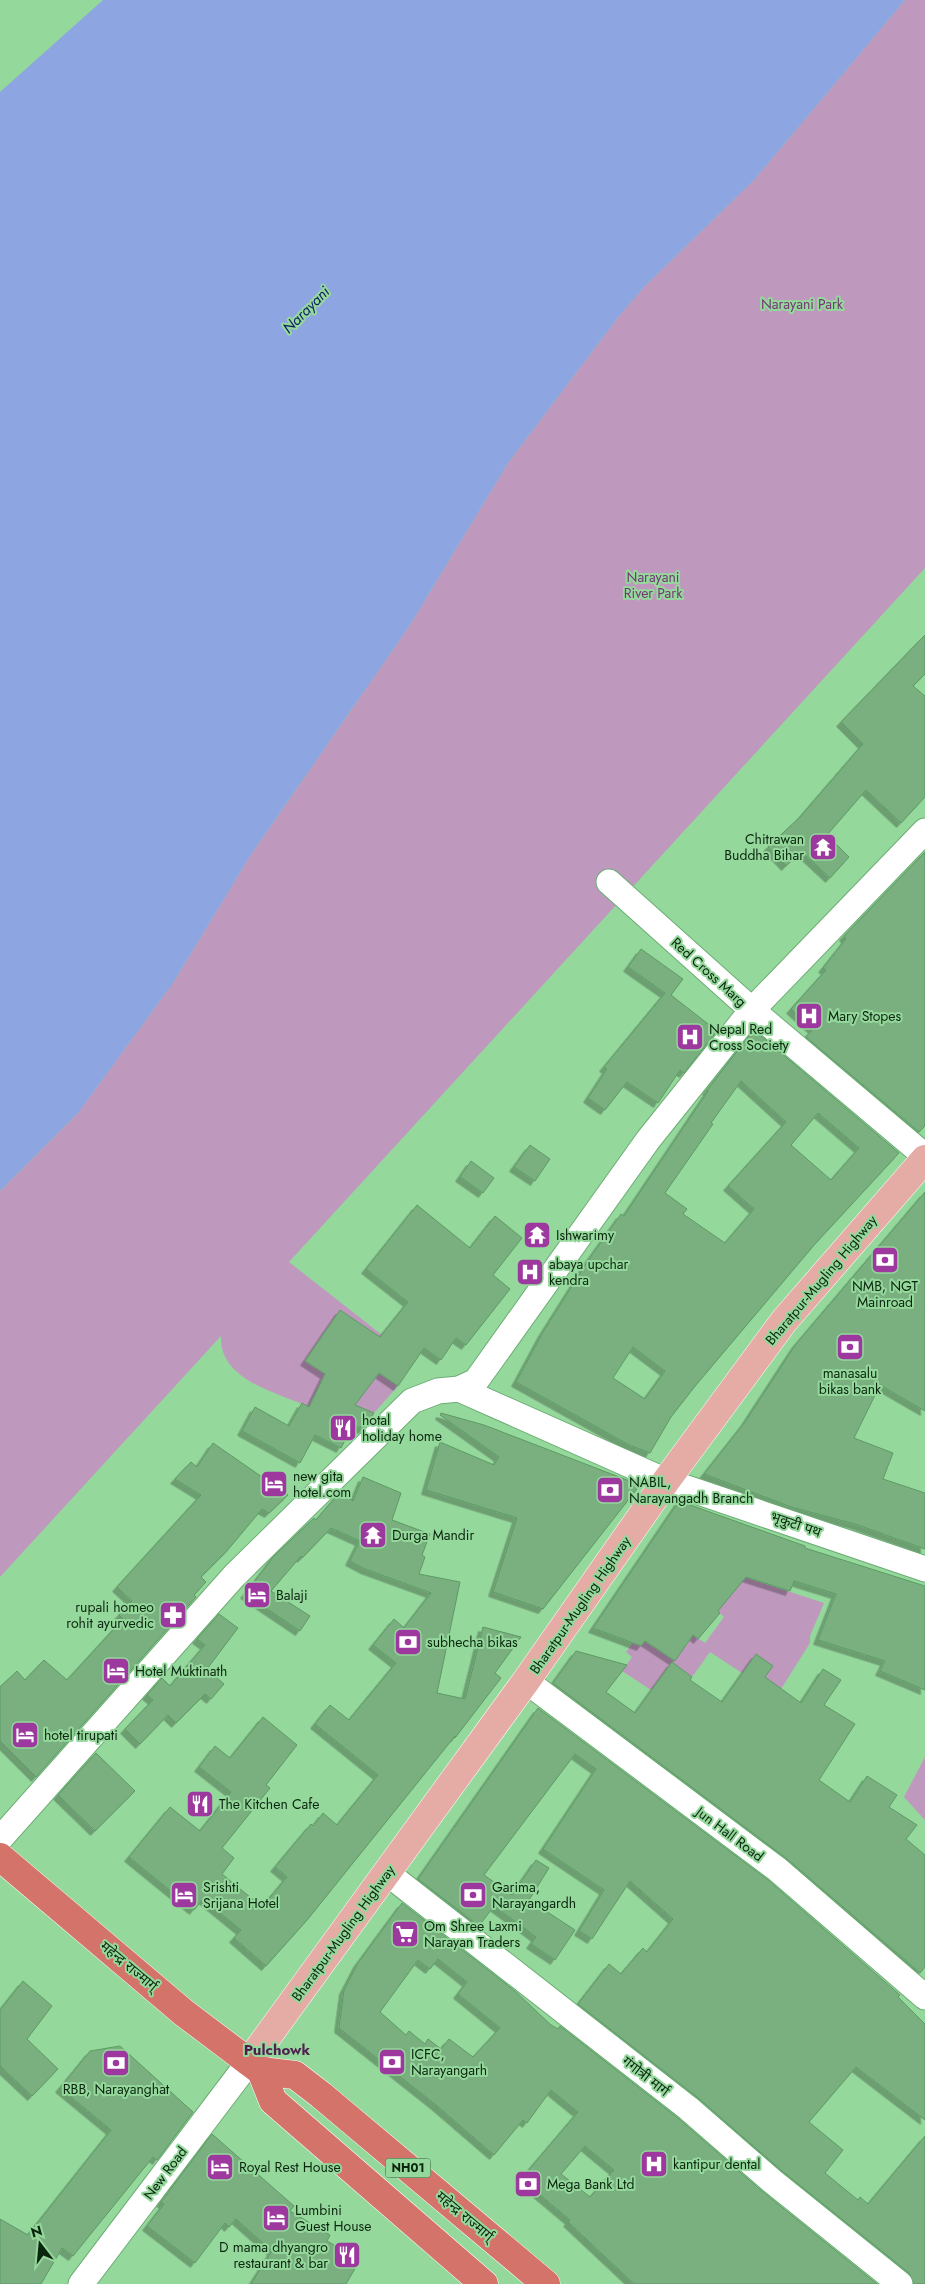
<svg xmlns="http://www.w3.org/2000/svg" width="925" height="2284" viewBox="0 0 925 2284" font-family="Jost,'Noto Sans Devanagari',sans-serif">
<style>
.green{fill:#bf98be}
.water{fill:#8da5e0}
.building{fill:#7ab080;stroke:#5b9b63;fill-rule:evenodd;filter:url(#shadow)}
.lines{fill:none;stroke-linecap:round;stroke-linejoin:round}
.minor-casing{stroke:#6cad74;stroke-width:27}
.major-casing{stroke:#fff;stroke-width:29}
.highway-casing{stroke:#fff;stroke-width:29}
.minor{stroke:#fff;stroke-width:25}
.major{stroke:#e5aba5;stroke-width:28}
.highway{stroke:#d47369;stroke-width:28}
.labels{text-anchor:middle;stroke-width:4;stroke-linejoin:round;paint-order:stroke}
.shield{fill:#95d89c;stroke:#345b39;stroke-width:1}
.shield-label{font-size:12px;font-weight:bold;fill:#0b260f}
.park-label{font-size:14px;fill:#743775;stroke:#95d89c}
.poi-label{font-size:14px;fill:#0b260f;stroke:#95d89c;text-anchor:start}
.street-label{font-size:14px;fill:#0b260f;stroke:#95d89c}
.water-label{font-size:15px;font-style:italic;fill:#0f2063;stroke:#95d89c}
.neighbourhood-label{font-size:15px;font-weight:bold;fill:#501f50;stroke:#95d89c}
</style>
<defs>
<filter id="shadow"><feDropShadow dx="-4.5" dy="4.5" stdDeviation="0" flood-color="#0004"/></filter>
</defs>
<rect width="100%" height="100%" fill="#95d89c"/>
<g class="green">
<path d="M905 0H925V568L289 1262 382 1335 379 1373 398 1386 374 1413 318 1389 309 1407C276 1392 219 1380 221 1336L0 1577V1191L78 1113 173 983 250 856 410 625 508 463 619 316 645 286 754 180Z"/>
<path d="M735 1574 824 1603 810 1636V1643L781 1689 742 1673 710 1652 692 1677 672 1662 651 1690 622 1671 632 1657 626 1652 637 1637 652 1646 654 1643 686 1646 693 1635 705 1643 724 1617 718 1611Z"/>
<path d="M925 1757V1820L904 1797Z"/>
</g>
<path class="water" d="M103 0H905L754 180 645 286 619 316 508 463 410 625 250 856 173 983 78 1113 0 1191V92Z"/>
<g class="building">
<path d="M925 635V674L913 686 925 696V797L901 823 866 790 827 835 849 857 830 878 801 851 786 866 768 847 800 817 863 744 841 722Z"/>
<path d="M925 852V1126L919 1132 806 1037 813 1029 791 1009 826 970 823 968 846 939 844 936Z"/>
<path d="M641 949 683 979 671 995 717 1031 684 1073 680 1070 658 1103 627 1082 605 1110 588 1098 607 1069 604 1067 665 993 628 967Z"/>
<path d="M754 1030 899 1153 815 1244 696 1385 671 1417 650 1453 629 1445 516 1382 543 1332 589 1259 621 1214 624 1216 708 1091 707 1090ZM741 1081 786 1122 728 1186 754 1209 725 1243 683 1214 687 1209 665 1193 713 1124 711 1123ZM818 1113 859 1148 831 1180 791 1145ZM633 1347 665 1371 645 1399 613 1378Z"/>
<path d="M530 1145 550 1159 535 1181 514 1167Z"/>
<path d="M471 1161 494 1178 483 1193 460 1177Z"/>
<path d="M925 1192V1411L880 1385 854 1438 893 1453 883 1479 925 1493V1549L855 1524 791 1507 704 1474 745 1422 796 1344Z"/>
<path d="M417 1205 470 1248 495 1216 522 1238 493 1275 510 1289 466 1345 456 1338 441 1360 424 1348 398 1386 379 1373 355 1405 374 1413 363 1429 353 1425 341 1448 315 1435 300 1463 242 1431 255 1407 289 1426 302 1403 309 1407 325 1374 305 1361 340 1310 380 1337 408 1302 366 1269Z"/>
<path d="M441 1413 484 1425 640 1485 543 1609 493 1592 517 1518 426 1490 440 1442 494 1465 499 1457 440 1415Z"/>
<path d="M213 1443 288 1495 269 1513 262 1509 226 1552 201 1577 206 1582 194 1595 196 1597 36 1777 0 1741V1687L17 1671 25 1680 44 1660 67 1680 123 1619 119 1615 132 1601 117 1587 201 1495 175 1479 191 1462 197 1467Z"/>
<path d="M363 1477 401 1493 392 1520 430 1534 422 1555 425 1557 419 1574 460 1582 437 1693 465 1699 483 1627 521 1637 495 1673 501 1678 455 1738V1736L308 1919 266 1966 234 1938 241 1930 203 1899 194 1910 129 1857 170 1807 200 1831 231 1792 199 1767 215 1746 230 1758 263 1717 297 1745 266 1785 270 1788 222 1848 234 1858 222 1874 262 1907 287 1877 275 1867 311 1824 313 1826 323 1813 337 1825 378 1775 315 1724 330 1705 349 1720 396 1663 373 1645 394 1619 404 1628 431 1593 365 1569 350 1561 360 1541 331 1528 302 1558 301 1556 271 1591 310 1616 300 1631 245 1594 274 1556 314 1518 316 1520 341 1491 353 1501Z"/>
<path d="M679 1501 805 1546V1548L925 1586V1690L880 1671 885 1661 818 1640 836 1594 794 1581 790 1591 746 1577 718 1611 720 1613 698 1639 693 1635 675 1661 645 1641 641 1646 593 1628Z"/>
<path d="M219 1614 238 1628 207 1669 224 1684 211 1699 205 1694 176 1723 168 1715 140 1744 125 1729 153 1700 147 1695 162 1678 170 1686 205 1645 197 1639Z"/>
<path d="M576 1651 627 1665 606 1692 635 1713 672 1662 692 1677 690 1680 722 1702 756 1654 773 1666 765 1677 801 1703 823 1669 841 1680 824 1705 855 1724 819 1780 850 1802 867 1776 897 1795 889 1807 917 1825 906 1839 925 1855V1967L920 1973 786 1858 553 1683Z"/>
<path d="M538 1708 768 1880 900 1995 898 1997 925 2024V2120L856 2067 809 2122 843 2150 825 2173 858 2200 860 2197 868 2204 925 2136V2284H914L909 2273 781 2170 697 2097 578 2004 609 1964 621 1974 643 1948 647 1952 673 1919 630 1881 592 1939 579 1931 604 1890 543 1849 596 1769 575 1754 484 1875 512 1895 536 1860 549 1868 529 1900 575 1930 555 1960 531 1944 536 1937 494 1906 479 1926 418 1879Z"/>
<path d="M96 1753 135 1791 95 1831 58 1795Z"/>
<path d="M402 1903 515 1991 551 2025 558 2029 560 2026 679 2119 763 2192 877 2284H634L568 2222 570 2220 521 2179 578 2112 551 2090 527 2123 523 2120 494 2155 436 2105 339 2028 344 1990 358 1963ZM438 1959 467 1982 458 1994 500 2028 473 2057 449 2039 441 2049 428 2039 425 2044 409 2031 406 2035 380 2012 418 1960 430 1969ZM585 2146 614 2170 590 2197 561 2174Z"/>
<path d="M23 1981 52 2006 27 2039 58 2069 32 2096 0 2066V2010Z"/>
<path d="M120 2046 193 2112 157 2160 153 2157 73 2256 62 2248 41 2284H0V2219L28 2235 111 2130 60 2088 90 2051Z"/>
<path d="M212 2134 294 2206 290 2211 330 2235 327 2241 360 2260 346 2284H251L272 2251 236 2219 229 2227 225 2223 195 2263 147 2226 164 2204 161 2202Z"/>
</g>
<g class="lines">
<g class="minor-casing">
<g id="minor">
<path d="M609 882 752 1010 925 1156"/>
<path d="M459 1389 666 1481 925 1569"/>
<path d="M526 1681 777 1869 925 1997"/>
<path d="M0 1839 234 1576 412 1401 438 1391 459 1389 476 1381 648 1140 752 1010 925 831"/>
<path d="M387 1873 688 2108 772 2181 900 2284"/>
<path d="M81 2284 249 2062"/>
</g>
</g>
<g class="major-casing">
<path id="major" d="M249 2062 526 1681 666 1481 784 1321 925 1159"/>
</g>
<g class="highway-casing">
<g id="highway">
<path d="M0 1857 184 2013 249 2062 261 2071 295 2075 321 2095 546 2284"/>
<path d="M261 2071 273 2101 484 2284"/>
</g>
</g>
<use href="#minor" class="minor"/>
<use href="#major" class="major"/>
<use href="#highway" class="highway"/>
</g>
<defs>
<g id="temple-square" transform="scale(1.4375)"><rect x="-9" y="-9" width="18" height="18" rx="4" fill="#9d399e" stroke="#95d89c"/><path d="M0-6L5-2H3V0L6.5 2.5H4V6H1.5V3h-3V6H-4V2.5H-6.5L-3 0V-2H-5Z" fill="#fff"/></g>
<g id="hospital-square" transform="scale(1.4375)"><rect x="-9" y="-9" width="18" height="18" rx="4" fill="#9d399e" stroke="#95d89c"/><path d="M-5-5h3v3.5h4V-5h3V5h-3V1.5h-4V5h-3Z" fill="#fff"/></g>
<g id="bank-square" transform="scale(1.4375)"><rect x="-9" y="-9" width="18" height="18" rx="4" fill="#9d399e" stroke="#95d89c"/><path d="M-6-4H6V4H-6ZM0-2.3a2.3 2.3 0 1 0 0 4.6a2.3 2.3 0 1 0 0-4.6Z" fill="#fff"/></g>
<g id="restaurant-square" transform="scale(1.4375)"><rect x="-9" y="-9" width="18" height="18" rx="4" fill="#9d399e" stroke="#95d89c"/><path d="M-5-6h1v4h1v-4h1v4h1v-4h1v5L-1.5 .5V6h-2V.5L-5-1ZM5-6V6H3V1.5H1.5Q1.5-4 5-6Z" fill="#fff"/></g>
<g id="hotel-square" transform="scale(1.4375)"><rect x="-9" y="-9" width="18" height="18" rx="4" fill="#9d399e" stroke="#95d89c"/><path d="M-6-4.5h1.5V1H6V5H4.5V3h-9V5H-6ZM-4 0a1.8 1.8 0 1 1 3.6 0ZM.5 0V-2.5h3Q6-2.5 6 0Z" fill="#fff"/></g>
<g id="pharmacy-square" transform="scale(1.4375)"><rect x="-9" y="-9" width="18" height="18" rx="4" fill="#9d399e" stroke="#95d89c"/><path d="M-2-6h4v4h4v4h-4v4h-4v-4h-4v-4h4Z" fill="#fff"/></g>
<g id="supermarket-square" transform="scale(1.4375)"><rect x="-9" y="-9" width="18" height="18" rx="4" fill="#9d399e" stroke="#95d89c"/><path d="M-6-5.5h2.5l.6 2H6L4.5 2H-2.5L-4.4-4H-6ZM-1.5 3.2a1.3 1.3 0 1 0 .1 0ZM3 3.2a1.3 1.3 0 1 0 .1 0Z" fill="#fff"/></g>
</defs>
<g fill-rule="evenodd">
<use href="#temple-square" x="823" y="847"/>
<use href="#hospital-square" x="809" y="1016"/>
<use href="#hospital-square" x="690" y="1037"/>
<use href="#temple-square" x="537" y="1235"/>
<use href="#bank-square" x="885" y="1260"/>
<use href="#hospital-square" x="530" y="1272"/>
<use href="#bank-square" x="850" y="1347"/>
<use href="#restaurant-square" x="343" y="1428"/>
<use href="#hotel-square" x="274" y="1484"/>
<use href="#bank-square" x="610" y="1490"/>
<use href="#temple-square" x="373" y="1535"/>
<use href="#hotel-square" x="257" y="1595"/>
<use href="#pharmacy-square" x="173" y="1615"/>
<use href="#bank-square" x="408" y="1642"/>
<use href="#hotel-square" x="116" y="1671"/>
<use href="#hotel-square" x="25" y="1735"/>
<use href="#restaurant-square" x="200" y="1804"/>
<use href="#hotel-square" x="184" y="1895"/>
<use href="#bank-square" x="473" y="1895"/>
<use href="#supermarket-square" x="405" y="1934"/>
<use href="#bank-square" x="392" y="2062"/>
<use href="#bank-square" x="116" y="2063"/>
<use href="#hospital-square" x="654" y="2164"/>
<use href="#hotel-square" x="220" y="2167"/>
<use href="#bank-square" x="528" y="2184"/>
<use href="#hotel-square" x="276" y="2218"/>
<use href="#restaurant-square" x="347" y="2255"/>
</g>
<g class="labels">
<rect class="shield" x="385.5" y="2158.5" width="45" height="19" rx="4"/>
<g class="shield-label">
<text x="408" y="2172">NH01</text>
</g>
<g class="park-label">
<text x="802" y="309">Narayani Park</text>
<text x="653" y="582">Narayani<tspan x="653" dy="16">River Park</tspan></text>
</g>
<g class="poi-label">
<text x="804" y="844" text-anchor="end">Chitrawan<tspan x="804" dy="16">Buddha Bihar</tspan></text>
<text x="828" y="1021">Mary Stopes</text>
<text x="709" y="1034">Nepal Red<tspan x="709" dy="16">Cross Society</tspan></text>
<text x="556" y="1240">Ishwarimy</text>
<text x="549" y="1269">abaya upchar<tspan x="549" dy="16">kendra</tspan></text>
<text x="885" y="1291" text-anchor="middle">NMB, NGT<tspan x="885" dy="16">Mainroad</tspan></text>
<text x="850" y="1378" text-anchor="middle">manasalu<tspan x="850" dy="16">bikas bank</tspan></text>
<text x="362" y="1425">hotal<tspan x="362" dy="16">holiday home</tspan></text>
<text x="293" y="1481">new gita<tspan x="293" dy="16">hotel.com</tspan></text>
<text x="629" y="1487">NABIL,<tspan x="629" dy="16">Narayangadh Branch</tspan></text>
<text x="392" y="1540">Durga Mandir</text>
<text x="276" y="1600">Balaji</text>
<text x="154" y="1612" text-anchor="end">rupali homeo<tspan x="154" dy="16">rohit ayurvedic</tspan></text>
<text x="427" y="1647">subhecha bikas</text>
<text x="135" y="1676">Hotel Muktinath</text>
<text x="44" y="1740">hotel tirupati</text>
<text x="219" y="1809">The Kitchen Cafe</text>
<text x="203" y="1892">Srishti<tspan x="203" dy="16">Srijana Hotel</tspan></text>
<text x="492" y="1892">Garima,<tspan x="492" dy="16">Narayangardh</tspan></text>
<text x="424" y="1931">Om Shree Laxmi<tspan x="424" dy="16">Narayan Traders</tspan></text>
<text x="411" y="2059">ICFC,<tspan x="411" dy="16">Narayangarh</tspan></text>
<text x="116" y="2094" text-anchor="middle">RBB, Narayanghat</text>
<text x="673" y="2169">kantipur dental</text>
<text x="239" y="2172">Royal Rest House</text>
<text x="547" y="2189">Mega Bank Ltd</text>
<text x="295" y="2215">Lumbini<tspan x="295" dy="16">Guest House</tspan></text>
<text x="328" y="2252" text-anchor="end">D mama dhyangro<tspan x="328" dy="16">restaurant &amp; bar</tspan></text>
</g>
<g class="street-label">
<text transform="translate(709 972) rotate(42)" y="5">Red Cross Marg</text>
<text transform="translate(821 1280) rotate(-50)" y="5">Bharatpur-Mugling Highway</text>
<text transform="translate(796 1524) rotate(19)" y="5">भृकुटी पथ</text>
<text transform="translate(580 1605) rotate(-55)" y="5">Bharatpur-Mugling Highway</text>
<text transform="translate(730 1834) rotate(37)" y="5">Jun Hall Road</text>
<text transform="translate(343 1933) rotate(-54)" y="5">Bharatpur-Mugling Highway</text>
<text transform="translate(129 1966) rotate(40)" y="5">महेन्द्र राज्मार्ग्</text>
<text transform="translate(646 2076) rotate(38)" y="5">गंगोत्री मार्ग</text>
<text transform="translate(165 2173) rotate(-53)" y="5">New Road</text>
<text transform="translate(465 2216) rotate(40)" y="5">महेन्द्र राज्मार्ग्</text>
</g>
<g class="water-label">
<text transform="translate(306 310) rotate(-45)" y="5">Narayani</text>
</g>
<g class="neighbourhood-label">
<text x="277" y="2055">Pulchowk</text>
</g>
</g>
<g transform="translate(40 2244) rotate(344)" stroke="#95d89c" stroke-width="4" paint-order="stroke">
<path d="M0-4L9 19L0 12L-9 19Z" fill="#0b260f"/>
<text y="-8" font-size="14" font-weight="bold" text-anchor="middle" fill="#0b260f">N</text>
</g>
</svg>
